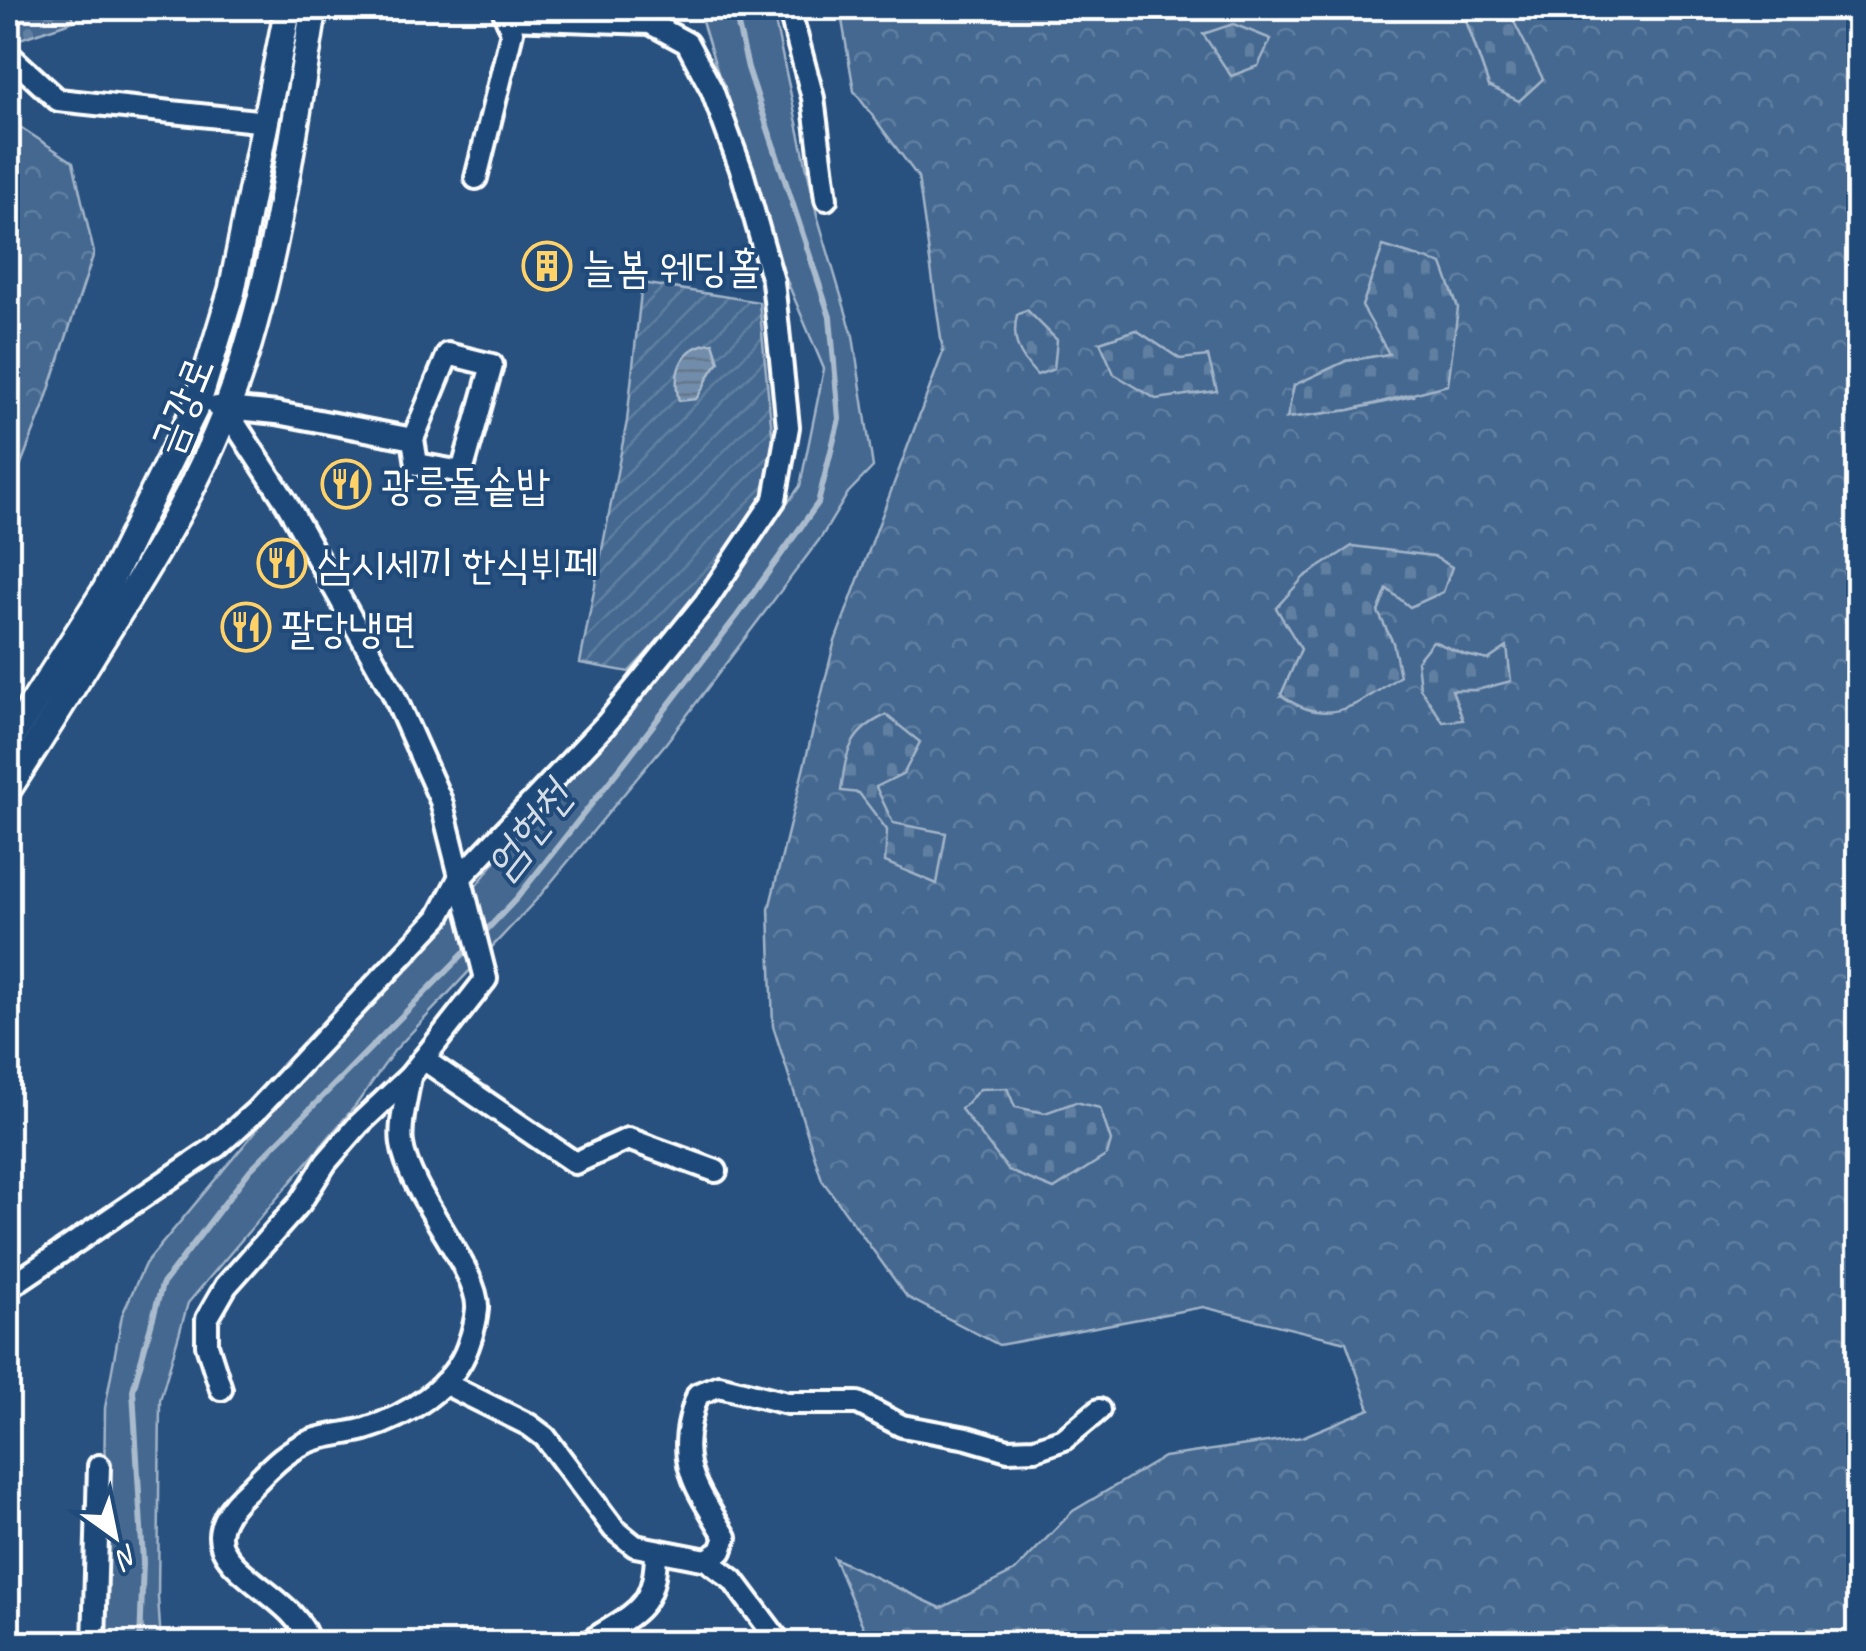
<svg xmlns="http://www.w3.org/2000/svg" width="1866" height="1651" viewBox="0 0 1866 1651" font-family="Caveat,'Poor Story',sans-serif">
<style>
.grass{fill:#446890;stroke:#a2b4c8;stroke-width:2.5}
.forest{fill:url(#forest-crowns);stroke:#a2b4c8;stroke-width:2.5;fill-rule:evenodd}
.cemetery{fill:url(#cemetery-stones);stroke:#a2b4c8;stroke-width:2.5}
.garden{fill:url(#garden-furrows);stroke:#a2b4c8;stroke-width:2.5}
.water{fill:url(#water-rules);stroke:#aabbcd;stroke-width:2.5}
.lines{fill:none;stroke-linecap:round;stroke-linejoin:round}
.stream{stroke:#aabbcd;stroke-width:6}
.minor-casing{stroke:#fff;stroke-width:28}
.major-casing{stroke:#fff;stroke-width:32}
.minor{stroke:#1f4a7a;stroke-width:20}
.major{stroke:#1f4a7a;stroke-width:25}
.labels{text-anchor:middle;stroke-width:8;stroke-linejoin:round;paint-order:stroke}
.poi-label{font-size:42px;fill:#fff;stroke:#1f4a7a;text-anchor:start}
.street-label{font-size:42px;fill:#fff;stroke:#1f4a7a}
.water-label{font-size:45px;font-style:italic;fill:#d4dde6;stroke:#1f4a7a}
</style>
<defs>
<pattern id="forest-crowns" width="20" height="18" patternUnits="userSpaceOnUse" patternTransform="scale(2.5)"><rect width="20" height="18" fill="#446890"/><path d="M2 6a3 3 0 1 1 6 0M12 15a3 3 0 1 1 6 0" fill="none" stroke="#607fa1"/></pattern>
<pattern id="cemetery-stones" width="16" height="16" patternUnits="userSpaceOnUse" patternTransform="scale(2.5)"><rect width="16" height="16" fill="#446890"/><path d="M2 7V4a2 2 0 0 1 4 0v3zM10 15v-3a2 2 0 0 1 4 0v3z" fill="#607fa1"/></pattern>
<pattern id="garden-furrows" width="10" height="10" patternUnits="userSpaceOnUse" patternTransform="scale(2.5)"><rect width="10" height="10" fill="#446890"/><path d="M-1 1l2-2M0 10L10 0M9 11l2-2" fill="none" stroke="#607fa1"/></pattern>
<pattern id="water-rules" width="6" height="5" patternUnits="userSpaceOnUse" patternTransform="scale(2.5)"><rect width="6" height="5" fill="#718dab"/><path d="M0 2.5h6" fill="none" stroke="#64768a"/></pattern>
</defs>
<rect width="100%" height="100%" fill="#28517f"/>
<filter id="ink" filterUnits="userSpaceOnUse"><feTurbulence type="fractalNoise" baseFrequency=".01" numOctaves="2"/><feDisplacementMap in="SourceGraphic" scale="20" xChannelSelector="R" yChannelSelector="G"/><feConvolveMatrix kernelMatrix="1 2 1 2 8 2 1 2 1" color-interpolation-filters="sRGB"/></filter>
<g filter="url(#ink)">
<path class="grass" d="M698 8H772L817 215 853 336 873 467 848 493 822 536 666 743 538 898 394 1051 356 1105 188 1303 160 1400 158 1597 161 1643 98 1644 103 1574 105 1408 122 1315 145 1264 289 1091 418 959 521 829 669 667 800 486 824 369 768 236Z"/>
<g class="forest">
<path d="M840 8H1465L1463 12 1489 86 1516 29 1507 8H1858V1643H870L834 1558 941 1608 1015 1571 1073 1511 1164 1457 1302 1437 1370 1409 1346 1342 1203 1307 999 1345 907 1297 822 1180 773 1026 769 909 834 644 943 352 918 177 854 91ZM1136 330 1180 359 1100 342ZM1389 354 1413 396 1349 410 1287 418 1345 361ZM1406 555 1433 556 1387 588 1378 612 1393 643 1281 695 1301 650ZM1507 648 1477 690H1452L1465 655 1488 660Z"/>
<path d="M8 119 73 162 94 253 43 408 8 497Z"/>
</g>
<g class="cemetery">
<path d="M8 8H71L74 21 8 43Z"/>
<path d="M1465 8H1507L1543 79 1519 101 1489 86 1463 11Z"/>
<path d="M1233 24 1271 39 1258 66 1231 76 1203 34Z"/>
<path d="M1383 246 1442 264 1458 308 1448 385 1349 410 1287 418 1294 385 1346 361 1389 354 1362 306Z"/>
<path d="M1027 310 1057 340 1054 369 1037 375C1019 356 1011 341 1017 315Z"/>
<path d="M1136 330 1180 359 1208 356 1217 391 1156 399 1114 374 1100 342Z"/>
<path d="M1352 546 1433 556 1452 567 1443 592 1410 607 1387 589 1378 612 1393 643 1400 676C1359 704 1328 730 1281 695L1301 649 1276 608 1304 577Z"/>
<path d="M1433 641 1465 655 1488 660 1507 647 1511 681 1477 690H1452L1463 720 1443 722 1420 688 1417 661Z"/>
<path d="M886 715 920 742 904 773 876 787 893 823 946 833 937 884 885 862 887 830 859 793 841 791C846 754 848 732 886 715Z"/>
<path d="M1007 1088 1015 1107 1045 1113 1076 1102 1100 1108 1111 1141 1107 1155 1054 1189 1009 1171 961 1109 980 1089Z"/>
</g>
<path class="garden" d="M642 283 759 302 774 453 762 503 693 602 629 672 580 663 627 421Z"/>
<path class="water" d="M713 343 719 362C707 374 706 386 696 399L679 401C672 373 681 345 713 343Z"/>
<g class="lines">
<g class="stream">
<path d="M481 936 517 898 624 763 737 616 818 503 839 419 830 317 748 68 734 8"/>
<path d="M140 1644 143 1562 133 1390 162 1285 250 1170 472 945"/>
</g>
<g class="minor-casing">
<g id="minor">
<path d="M789 8 813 98 826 199"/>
<path d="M8 54 58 100 267 122"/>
<path d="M476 178 512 32 503 9"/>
<path d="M217 407 277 413 413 439 417 464 462 472 492 365 448 354 413 439"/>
<path d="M423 1059 575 1163 628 1139 716 1171"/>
<path d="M8 1288 216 1147 255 1112 438 918 458 880 606 724 706 601 775 499 788 427 773 281 742 172 712 90 687 43 650 23 507 18"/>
<path d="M444 1383 529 1425 545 1437 614 1529 635 1546 707 1560 733 1580 781 1644"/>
<path d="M221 1389 207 1345V1319L226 1286 300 1203 326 1162 359 1124 410 1076 486 979 441 801 393 693 286 502 226 410"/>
<path d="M707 1560 721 1551 726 1537C692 1481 674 1459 698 1394L719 1386 787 1403H858L902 1426 967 1438 1008 1450 1035 1449 1064 1439 1099 1410"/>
<path d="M94 1644 99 1466"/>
<path d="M309 1644C301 1600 219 1575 220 1535 221 1517 235 1502 247 1491 267 1471 286 1449 313 1440 330 1434 348 1434 365 1429 406 1417 454 1387 468 1346 472 1335 476 1321 477 1309 480 1271 409 1194 402 1144 399 1124 407 1097 410 1076"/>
<path d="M586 1644C632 1613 656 1612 656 1551"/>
</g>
</g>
<g class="major-casing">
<g id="major">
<path d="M8 743 106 589 198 402 232 290 288 8"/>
<path d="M8 789C40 740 70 691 101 641 148 567 196 490 227 408 275 281 292 141 314 8"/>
</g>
</g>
<use href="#minor" class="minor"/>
<use href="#major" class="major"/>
</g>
</g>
<defs>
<g id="building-ring" transform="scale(2.5)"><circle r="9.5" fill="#1f4a7a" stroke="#ffd166" stroke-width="1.5"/><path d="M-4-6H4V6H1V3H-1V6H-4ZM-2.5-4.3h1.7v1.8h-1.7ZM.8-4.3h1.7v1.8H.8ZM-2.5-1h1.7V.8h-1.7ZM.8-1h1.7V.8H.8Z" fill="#ffd166"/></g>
<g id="restaurant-ring" transform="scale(2.5)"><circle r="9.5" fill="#1f4a7a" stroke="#ffd166" stroke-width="1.5"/><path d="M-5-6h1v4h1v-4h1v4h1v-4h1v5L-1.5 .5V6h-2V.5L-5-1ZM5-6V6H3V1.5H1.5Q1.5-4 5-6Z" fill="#ffd166"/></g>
</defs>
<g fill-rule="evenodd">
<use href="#building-ring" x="547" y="266"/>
<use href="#restaurant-ring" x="346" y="484"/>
<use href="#restaurant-ring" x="282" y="563"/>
<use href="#restaurant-ring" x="246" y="627"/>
</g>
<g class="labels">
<g class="poi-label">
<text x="582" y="281">늘봄 웨딩홀</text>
<text x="381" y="499">광릉돌솥밥</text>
<text x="317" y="578">삼시세끼 한식뷔페</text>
<text x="281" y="642">팔당냉면</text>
</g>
<g class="street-label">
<text transform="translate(181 405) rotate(-68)" y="15">금강로</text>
</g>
<g class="water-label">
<text transform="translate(527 829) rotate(-52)" y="16">엄현천</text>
</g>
</g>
<rect width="1866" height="1651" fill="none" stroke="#1f4a7a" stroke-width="40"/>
<rect x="20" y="20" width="1826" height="1611" fill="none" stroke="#fff" stroke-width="4" filter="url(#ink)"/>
<g transform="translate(115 1536) rotate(147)" stroke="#1f4a7a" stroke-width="8" paint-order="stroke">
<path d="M0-8L18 38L0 25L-18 38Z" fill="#ffffff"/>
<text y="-15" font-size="28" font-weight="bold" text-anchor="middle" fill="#ffffff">N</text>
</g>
</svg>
